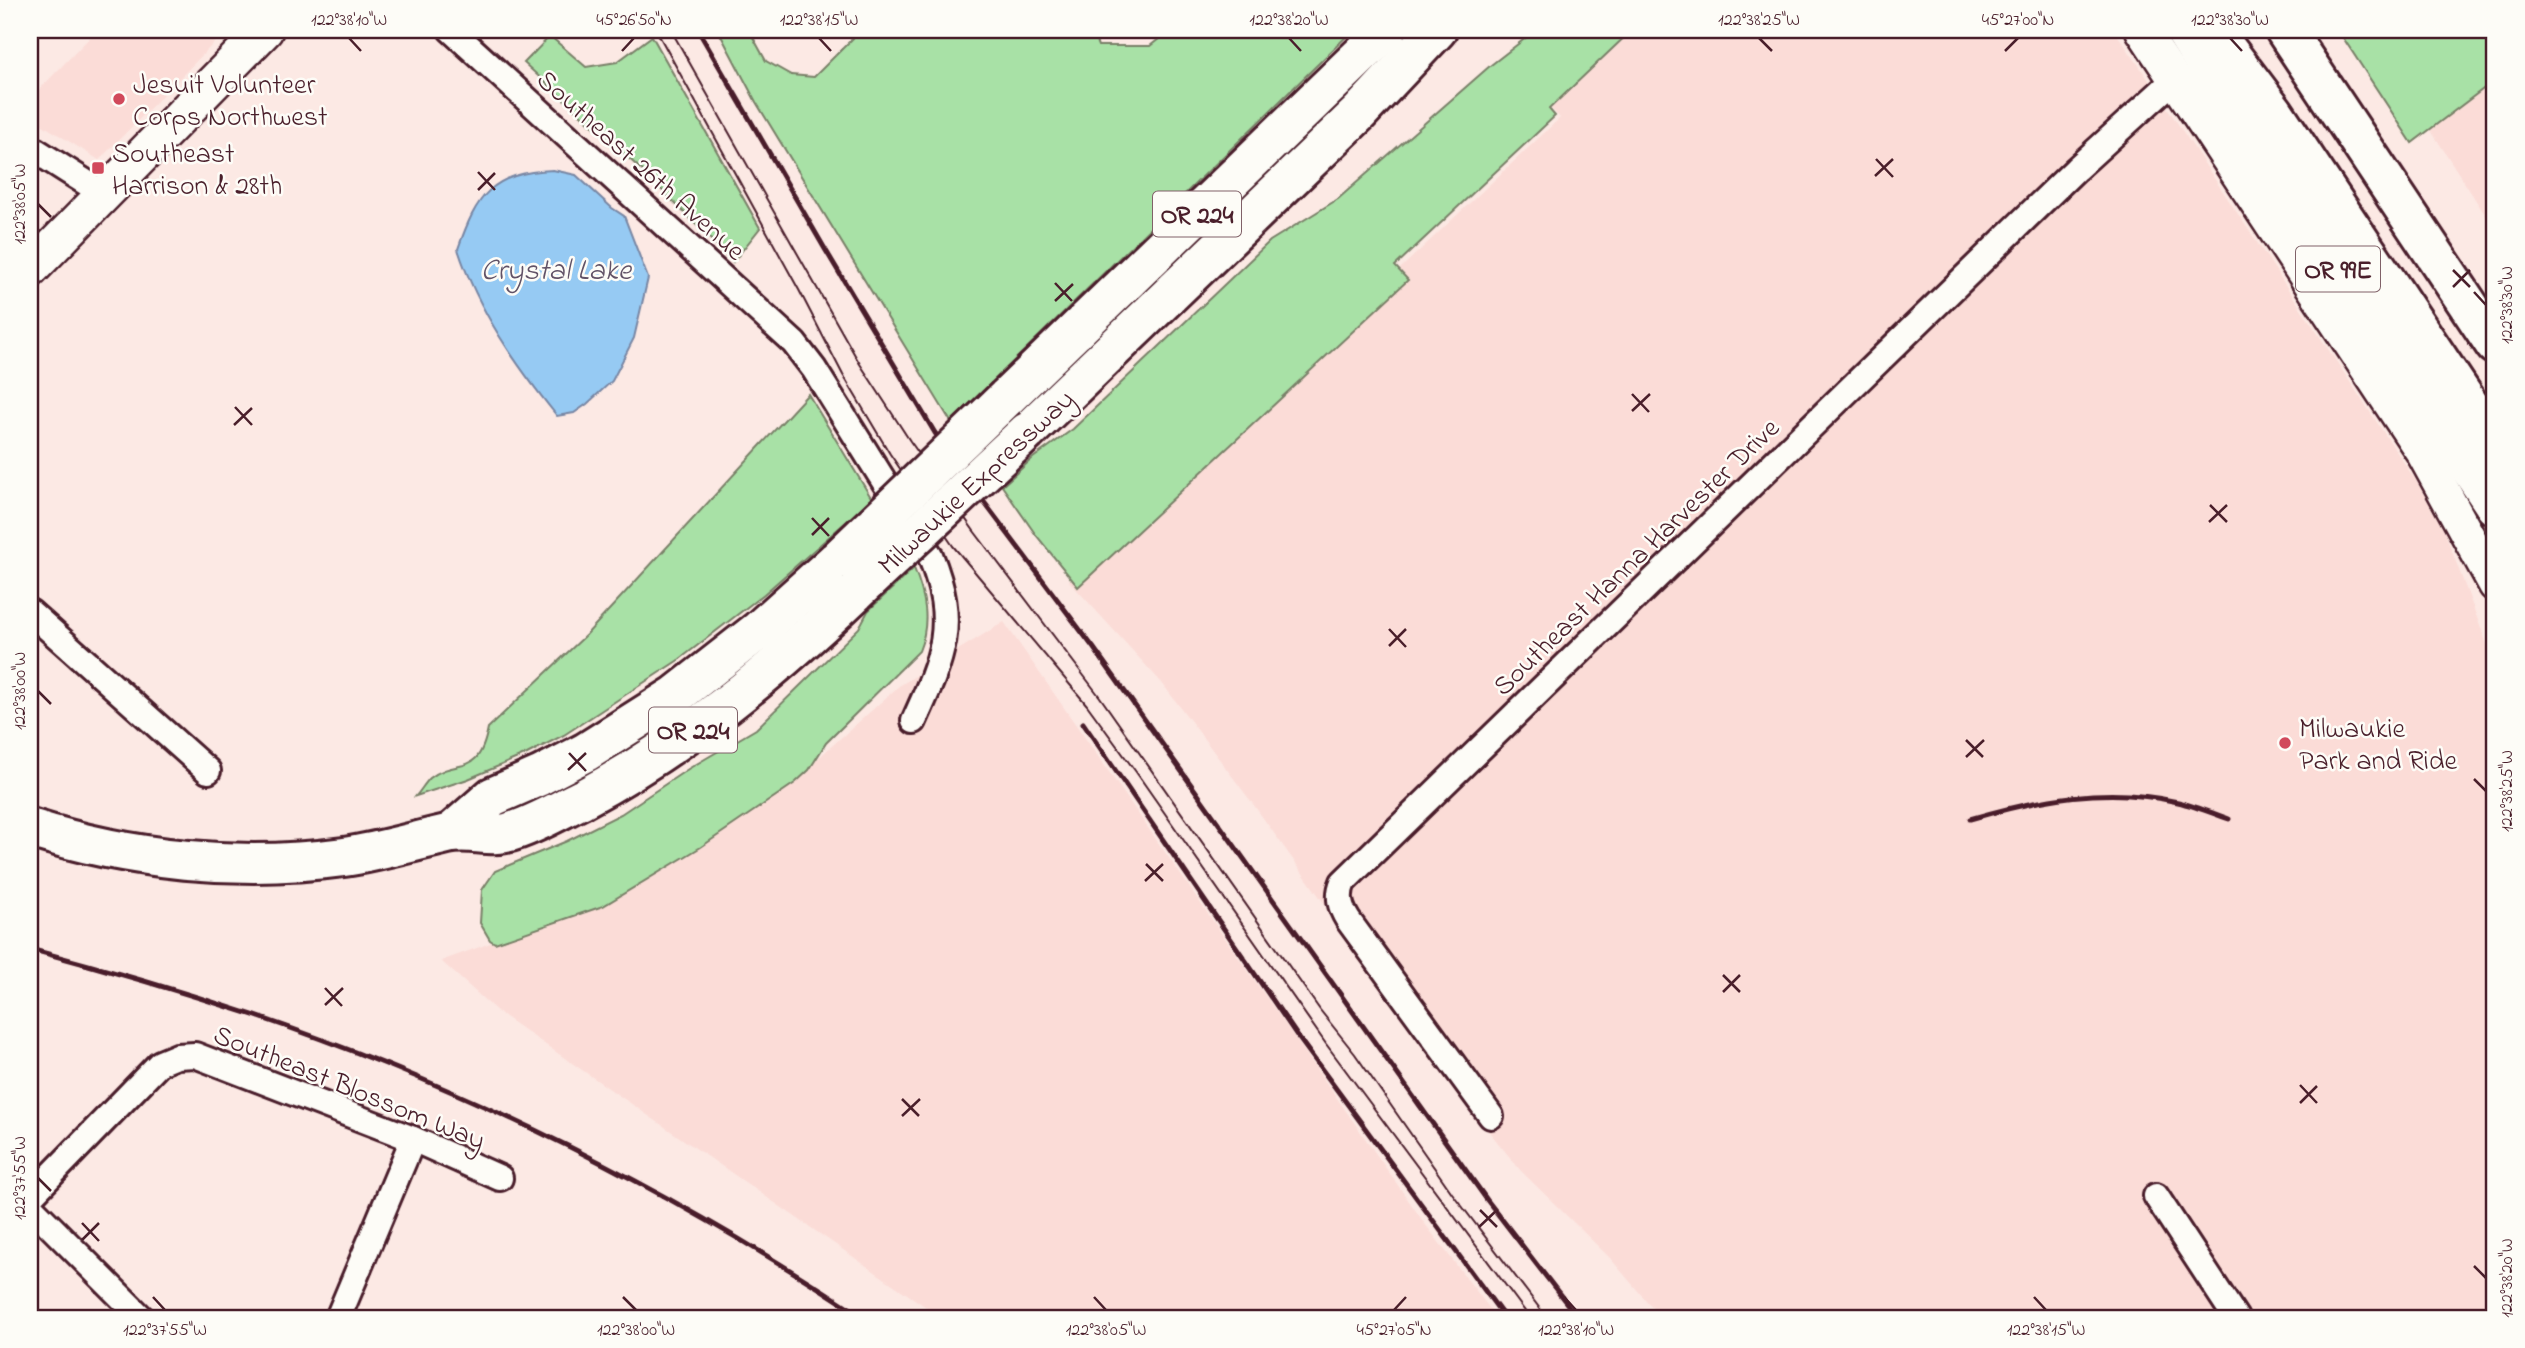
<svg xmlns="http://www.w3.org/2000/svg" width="2525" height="1348" viewBox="0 0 2525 1348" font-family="'Indie Flower',sans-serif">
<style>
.built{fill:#fbdcd7}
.green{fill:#a8e1a6;stroke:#798068;stroke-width:2}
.water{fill:#96caf3;stroke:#7886a3;stroke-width:2}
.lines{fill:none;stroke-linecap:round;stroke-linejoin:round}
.minor-casing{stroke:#4a1f2b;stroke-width:30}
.tertiary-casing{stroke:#4a1f2b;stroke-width:37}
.secondary-casing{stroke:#4a1f2b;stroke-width:40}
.primary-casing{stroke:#4a1f2b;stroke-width:44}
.trunk-casing{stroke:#4a1f2b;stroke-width:44}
.minor{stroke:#fdfcf7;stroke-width:24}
.tertiary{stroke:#fdfcf7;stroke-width:32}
.secondary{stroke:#fdfcf7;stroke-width:35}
.primary{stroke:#fdfcf7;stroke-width:38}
.trunk{stroke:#fdfcf7;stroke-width:38}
.tram{stroke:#4a1f2b;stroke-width:2}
.rail{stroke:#4a1f2b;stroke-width:5}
.trunk-bridge-casing{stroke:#4a1f2b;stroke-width:44;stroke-linecap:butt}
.trunk-bridge{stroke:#fdfcf7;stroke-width:38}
.ticks{fill:none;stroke:#4a1f2b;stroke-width:2.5}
.poi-dot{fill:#d1495b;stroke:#fdfcf7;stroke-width:2.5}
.labels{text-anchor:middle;stroke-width:5;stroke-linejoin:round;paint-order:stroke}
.shield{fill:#fdfcf7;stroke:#806168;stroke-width:2}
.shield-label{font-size:26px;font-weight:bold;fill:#4a1f2b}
.poi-label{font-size:28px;fill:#4a1f2b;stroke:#fdfcf7;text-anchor:start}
.street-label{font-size:28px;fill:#4a1f2b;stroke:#fdfcf7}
.water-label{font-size:30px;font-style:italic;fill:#615267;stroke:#fdfcf7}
.neatline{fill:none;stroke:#4a1f2b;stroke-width:2.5}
.ticks-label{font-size:18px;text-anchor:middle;fill:#4a1f2b}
</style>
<rect width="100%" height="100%" fill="#fce9e4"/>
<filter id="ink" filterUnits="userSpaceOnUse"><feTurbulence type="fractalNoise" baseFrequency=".0143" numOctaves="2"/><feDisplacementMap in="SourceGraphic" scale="14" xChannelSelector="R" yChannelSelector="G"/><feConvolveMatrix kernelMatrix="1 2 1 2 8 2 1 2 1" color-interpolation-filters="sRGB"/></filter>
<g filter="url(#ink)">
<g class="built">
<path d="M97 30H227L99 160 30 117V99Z"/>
<path d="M1623 30H2114L2140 67 2418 484 2445 533 2495 665V1318H1661L1610 1258 1521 1171 1482 1123 1253 804 1162 683 1069 581 1560 118 1547 104Z"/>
<path d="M2495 80V230L2430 129Z"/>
<path d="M1004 622 1425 1224 1497 1318H942L498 1012 441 961 598 904 796 778 899 686Z"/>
</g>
<g class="green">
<path d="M718 30H749L766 61 791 75 814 77 861 30H904L917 34 926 30H1091L1098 46H1150L1165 34 1164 30H1353L951 422 756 102Z"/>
<path d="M1536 30H1632L1549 109 1555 116 1395 266 1408 280 1078 587 1036 535 1002 486 1033 458 1073 429 1270 241 1338 199 1491 65Z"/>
<path d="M2338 30H2495V80L2412 143Z"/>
<path d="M550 36 586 67 617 62 652 36 760 228 733 262 646 174 524 63Z"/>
<path d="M808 394 872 499 764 594 680 659 564 735 527 754 468 779 416 796C421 790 425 783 430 778 459 756 478 780 488 728L586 635Z"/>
<path d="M914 568C925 596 931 621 919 651L826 743 809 770 795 783 701 847 603 906 495 943 490 940 480 923 482 890 495 871 567 841 621 814 688 769 756 729 859 628 868 611Z"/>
</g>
<path class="water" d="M553 170 576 175 612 208 624 216 648 278 634 338 612 381 587 404 574 413 557 416C517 366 478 311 458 249 477 195 491 173 553 170Z"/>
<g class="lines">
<g class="minor-casing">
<g id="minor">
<path d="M451 30 794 343 814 369 930 555C958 624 943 657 914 721"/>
<path d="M30 147 104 194"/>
<path d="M30 612 208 771"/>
<path d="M1491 1116 1348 920C1340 907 1337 896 1343 882L2076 169 2175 79"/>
<path d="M2156 1196 2236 1318"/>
<path d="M30 1197 160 1063 177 1056 195 1055 413 1139 500 1178"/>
<path d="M30 1206 142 1318"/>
<path d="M338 1318 413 1139"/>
</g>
</g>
<g class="tertiary-casing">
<path id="tertiary" d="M2142 30 2422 452 2495 585"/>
</g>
<g class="secondary-casing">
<path id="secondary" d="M30 270 265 30"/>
</g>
<g class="primary-casing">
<path id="primary" d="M2184 30 2266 161 2495 506"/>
</g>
<g class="trunk-casing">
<g id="trunk">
<path d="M2212 30 2274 112 2495 444"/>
<path d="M2285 30 2495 345"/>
<path d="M1006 398 1387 30"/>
<path d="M1027 432 1359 113 1437 30"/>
<path d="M30 828C130 860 239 871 344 857 379 852 412 842 447 834 467 829 491 838 510 832 535 825 559 810 582 799 684 745 773 671 856 592"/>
<path d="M451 833 492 797 540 776 586 752 676 695 759 630 837 560"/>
</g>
</g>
<use href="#minor" class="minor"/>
<use href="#tertiary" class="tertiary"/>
<use href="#secondary" class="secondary"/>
<use href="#primary" class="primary"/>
<use href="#trunk" class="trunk"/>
<g class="tram">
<path d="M656 30 799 290 843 375 890 454 953 546 1087 705 1136 772 1326 1044 1530 1318"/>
<path d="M671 30 860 364 910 441 974 531 1100 697 1320 1010 1355 1054 1452 1193 1547 1318"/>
</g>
<g class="rail">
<path d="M698 30 825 249 935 433 984 502 1093 647 1487 1200 1578 1318"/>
<path d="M1083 723 1298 1037 1505 1318"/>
<path d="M1970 819C2039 799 2107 785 2178 802 2195 806 2212 813 2229 819"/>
<path d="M30 949C105 969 180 991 253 1015 469 1088 676 1193 865 1318"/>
</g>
<g class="trunk-bridge-casing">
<g id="trunk-bridge">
<path d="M837 560 1006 398"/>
<path d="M856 592 1027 432"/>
</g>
</g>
<use href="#trunk-bridge" class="trunk-bridge"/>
</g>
</g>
<path class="ticks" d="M349 38 361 51M819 38 831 51M1289 38 1301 51M1759 38 1772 51M2230 38 2242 51M622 51 634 38M2005 51 2018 38M1876 159 1893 177M478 172 495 190M1875 176 1893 159M478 190 495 173M38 204 51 217M2453 270 2470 287M1055 283 1072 301M2453 287 2470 270M2474 292 2486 305M1055 301 1073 284M1632 394 1649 412M235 407 252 425M1632 411 1650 394M234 425 252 408M2210 505 2227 522M812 518 829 536M2209 522 2227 505M812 535 829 518M1389 629 1406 647M1389 646 1406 629M38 691 51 704M1966 740 1983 757M569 753 586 771M1966 757 1984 740M568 770 586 753M2474 779 2486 791M1146 864 1163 881M1145 881 1163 864M1723 975 1740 992M325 988 342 1006M1723 992 1740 975M325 1005 343 988M2300 1085 2317 1103M902 1099 919 1116M2300 1103 2317 1086M902 1116 920 1099M38 1178 51 1191M1480 1210 1497 1227M82 1223 99 1241M1479 1227 1497 1210M82 1240 99 1223M2474 1266 2486 1278M153 1297 165 1310M623 1297 636 1310M1094 1297 1106 1310M1564 1297 1576 1310M2034 1297 2046 1310M1394 1310 1406 1297"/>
<g class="poi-dot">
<circle cx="119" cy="99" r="7"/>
<rect x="91" y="161" width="14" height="14" rx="3.5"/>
<circle cx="2285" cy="743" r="7"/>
</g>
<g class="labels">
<g class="shield">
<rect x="1153" y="191.5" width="88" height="45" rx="5"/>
<rect x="2296" y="246.5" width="84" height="45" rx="5"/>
<rect x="649" y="707.5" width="88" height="45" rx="5"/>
</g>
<g class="shield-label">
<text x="1197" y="223">OR 224</text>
<text x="2338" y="278">OR 99E</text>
<text x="693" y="739">OR 224</text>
</g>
<g class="poi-label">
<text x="133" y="93">Jesuit Volunteer<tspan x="133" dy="32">Corps Northwest</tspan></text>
<text x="112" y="162">Southeast<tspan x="112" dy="32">Harrison &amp; 28th</tspan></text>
<text x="2299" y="737">Milwaukie<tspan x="2299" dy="32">Park and Ride</tspan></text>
</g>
<g class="street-label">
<text transform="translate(642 164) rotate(42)" y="10">Southeast 26th Avenue</text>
<text transform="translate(975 481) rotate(-43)" y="10">Milwaukie Expressway</text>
<text transform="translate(1635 556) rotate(-44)" y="10">Southeast Hanna Harvester Drive</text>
<text transform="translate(350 1086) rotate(22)" y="10">Southeast Blossom Way</text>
</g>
<g class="water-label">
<text x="556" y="279">Crystal Lake</text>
</g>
</g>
<rect width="2525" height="1348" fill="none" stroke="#fdfcf7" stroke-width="77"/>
<rect x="38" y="38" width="2448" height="1272" class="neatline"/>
<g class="ticks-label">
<text x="349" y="25">122°38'10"W</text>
<text x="634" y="25">45°26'50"N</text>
<text x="819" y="25">122°38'15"W</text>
<text x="1289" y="25">122°38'20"W</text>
<text x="1759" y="25">122°38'25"W</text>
<text x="2018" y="25">45°27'00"N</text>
<text x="2230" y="25">122°38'30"W</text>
<text transform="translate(19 204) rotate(-90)" y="6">122°38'05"W</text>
<text transform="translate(2506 305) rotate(-90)" y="6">122°38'30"W</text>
<text transform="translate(19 691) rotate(-90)" y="6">122°38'00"W</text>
<text transform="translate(2506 791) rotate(-90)" y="6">122°38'25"W</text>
<text transform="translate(19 1178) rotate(-90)" y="6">122°37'55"W</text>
<text transform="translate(2506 1278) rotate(-90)" y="6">122°38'20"W</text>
<text x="165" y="1335">122°37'55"W</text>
<text x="636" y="1335">122°38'00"W</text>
<text x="1106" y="1335">122°38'05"W</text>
<text x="1394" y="1335">45°27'05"N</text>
<text x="1576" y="1335">122°38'10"W</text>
<text x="2046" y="1335">122°38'15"W</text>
</g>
</svg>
